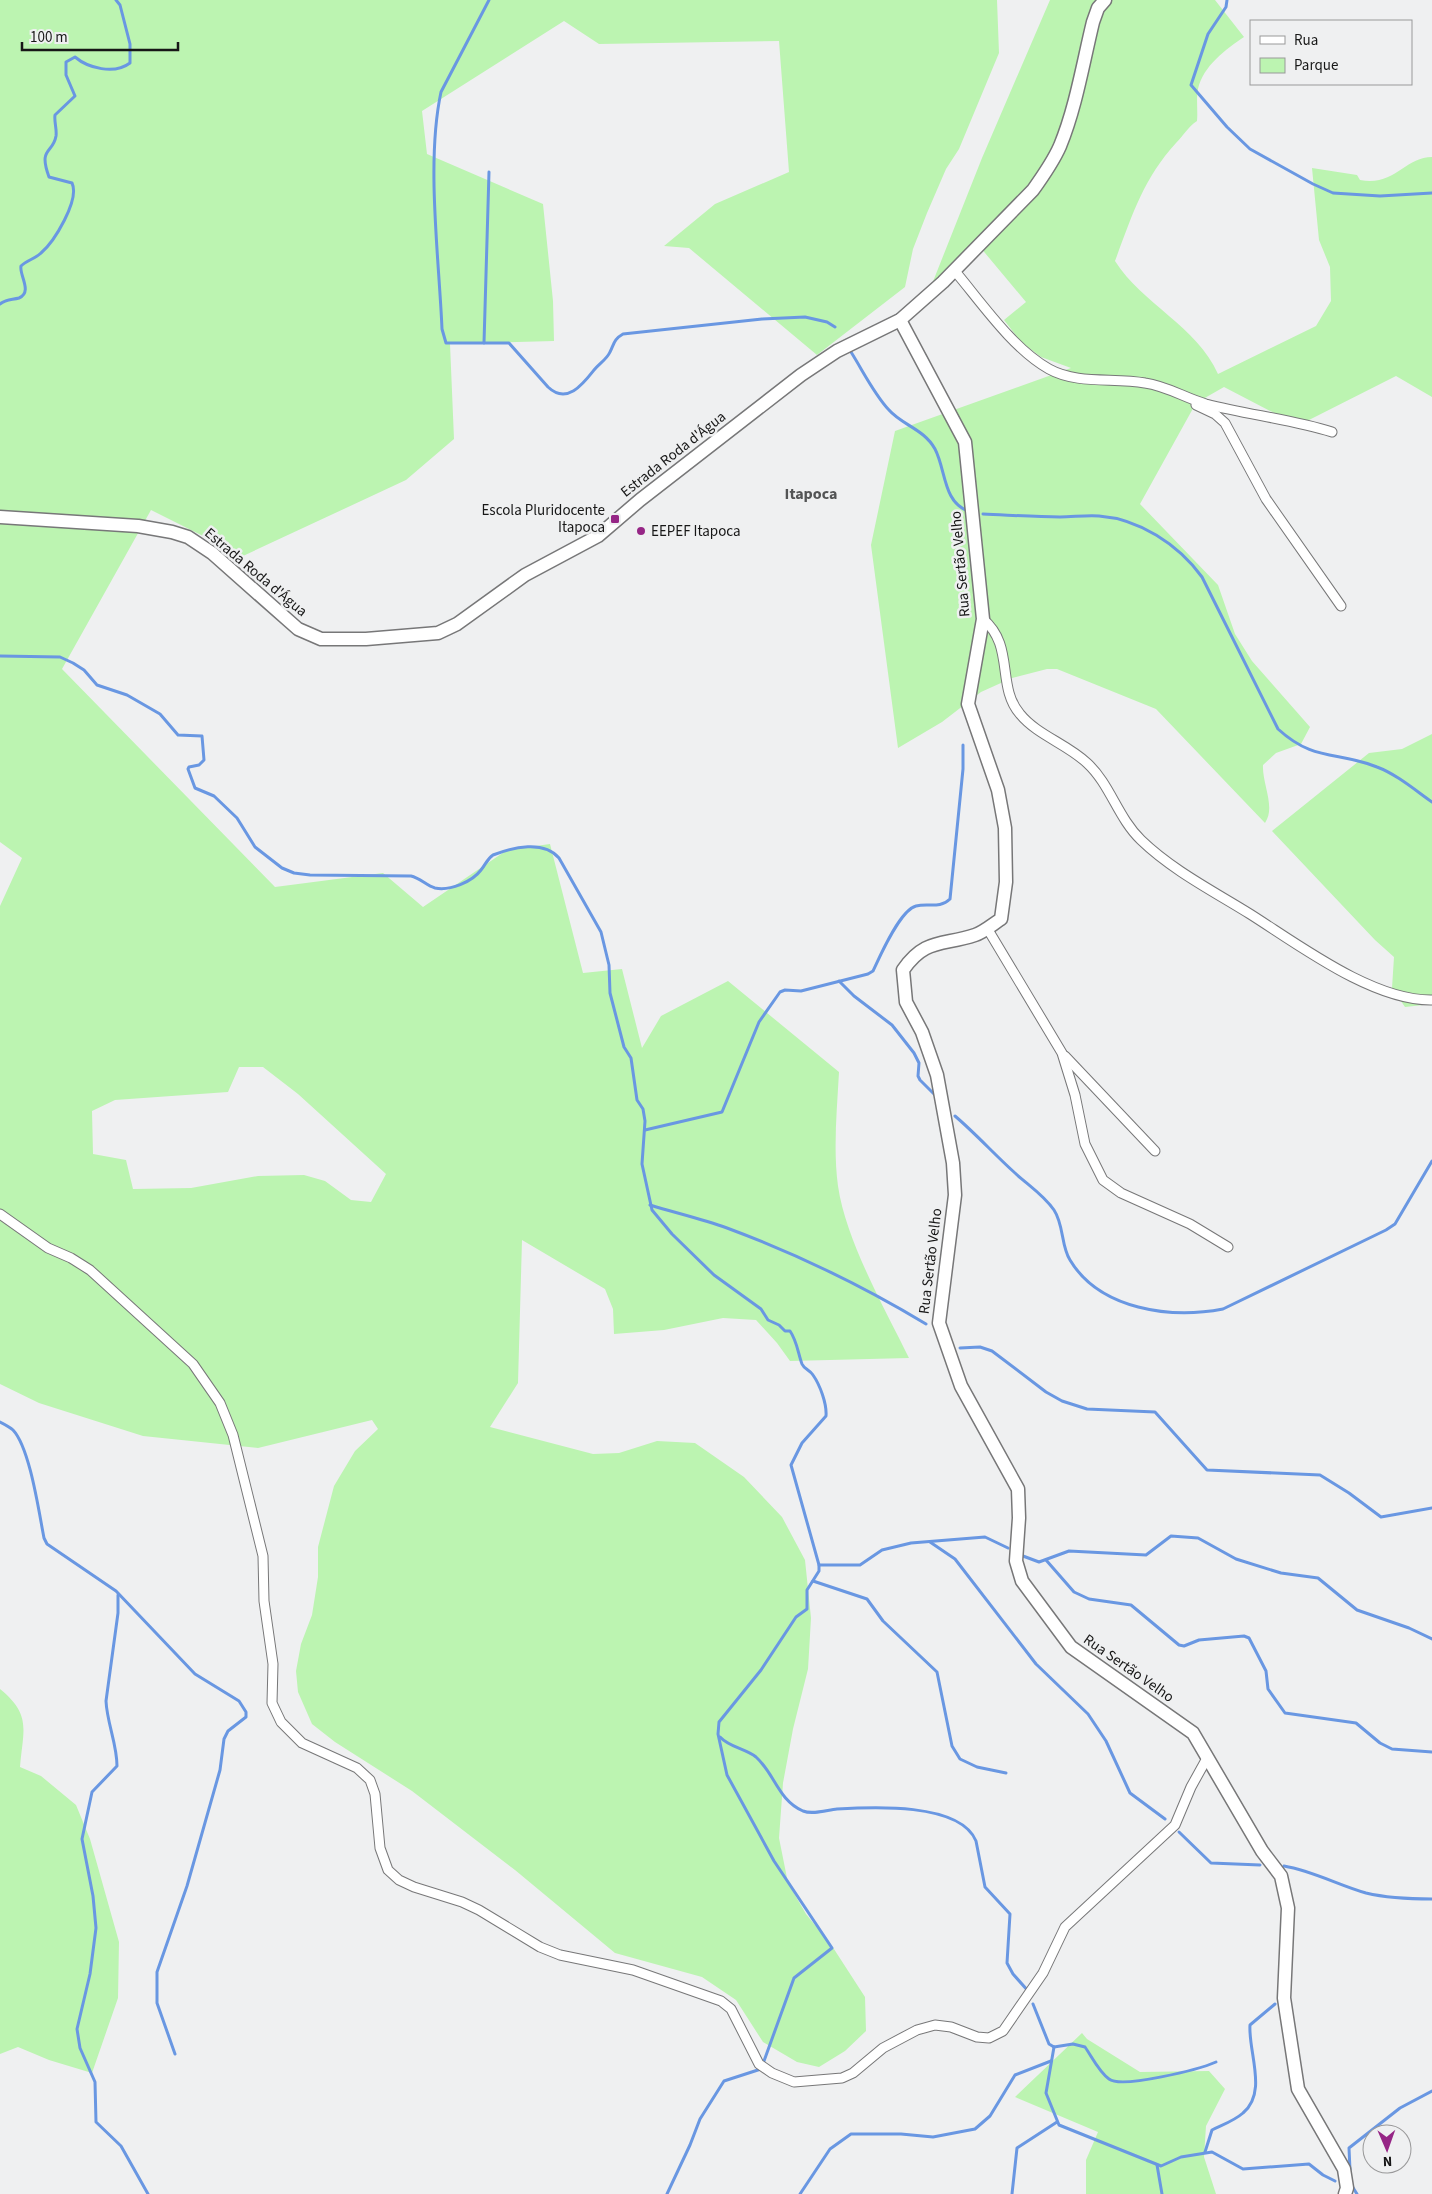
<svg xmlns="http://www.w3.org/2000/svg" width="1432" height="2194" viewBox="0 0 1432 2194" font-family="'Source Sans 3',sans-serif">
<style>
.green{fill:#bcf4b1;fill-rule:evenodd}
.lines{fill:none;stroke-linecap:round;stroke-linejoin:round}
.stream{stroke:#6997e2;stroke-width:3}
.street-casing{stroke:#777778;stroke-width:11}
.secondary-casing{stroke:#777778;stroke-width:15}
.street{stroke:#fff;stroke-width:9}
.secondary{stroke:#fff;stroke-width:12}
.poi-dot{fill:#962686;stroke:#eff0f1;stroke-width:2}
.labels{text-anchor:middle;stroke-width:5;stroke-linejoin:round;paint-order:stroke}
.street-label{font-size:15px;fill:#171717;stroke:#eff0f1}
.poi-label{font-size:15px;fill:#171717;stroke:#eff0f1;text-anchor:end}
.neighbourhood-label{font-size:16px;font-weight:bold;fill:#535455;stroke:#eff0f1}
</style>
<rect width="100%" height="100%" fill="#eff0f1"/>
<g class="green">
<path d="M0 0H997L999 53 959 149 946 169 927 213 913 249 905 287 817 355 689 248 664 246 715 204 789 172 779 41 599 44 564 21 422 111 427 154 543 204 553 301 554 341 450 344 454 439 406 480 243 556 151 510 62 669 275 887 383 873 423 907 507 850 550 844 583 973 622 969 642 1048 661 1016 728 981 839 1072C837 1110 833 1149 838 1186 846 1241 885 1309 909 1358L790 1361 777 1343 756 1320 723 1318 664 1330 614 1334 613 1309 605 1289 522 1240 518 1383 490 1427 593 1454 619 1453 657 1441 695 1443 744 1477 782 1517 805 1560 811 1618 808 1669 793 1729 783 1783 779 1838 788 1883 806 1914 832 1946 865 1997 866 2031 845 2051 819 2067 797 2062 763 2042 736 2000 702 1977 615 1953 515 1870 412 1791 335 1742 312 1724 298 1692 296 1671 301 1644 312 1615 318 1577V1547L334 1486 355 1451 378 1429 372 1420 258 1448 143 1436 39 1403 0 1384V906L22 858 0 842ZM239 1067H263L298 1094 386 1174 371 1202 351 1200 325 1181 304 1175 258 1176 191 1188 133 1189 126 1160 93 1154 92 1111 115 1100 228 1092Z"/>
<path d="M1050 0H1215L1244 37C1226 49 1203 66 1198 89 1196 99 1198 111 1197 121 1188 127 1184 135 1176 143 1143 179 1132 216 1115 261 1142 304 1197 326 1218 374L1316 326 1331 301 1330 267 1319 240 1312 168 1357 175 1360 180C1394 187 1405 157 1432 157V397L1396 376 1305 422 1278 415 1224 387 1196 403 1140 504 1218 585 1235 634 1252 661 1310 727 1301 744 1276 753 1263 765C1262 784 1276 807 1265 823L1156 709 1057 669H1047L1012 678 981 692 942 722 898 748 871 545 895 431 1071 368 1041 357 1021 342 1004 320 1026 302 980 247 932 284 982 158Z"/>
<path d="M1432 734V1004L1405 1007 1392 988 1394 957 1375 940 1272 831 1369 753 1402 749Z"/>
<path d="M0 1689C32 1715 23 1730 20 1767L41 1776 76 1805 90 1839 119 1942 118 1998 92 2073 49 2060 18 2047 0 2054Z"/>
<path d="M1082 2033 1087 2039 1140 2072 1209 2071 1225 2089 1206 2126 1204 2157 1216 2194H1086V2160L1098 2132 1015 2097Z"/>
</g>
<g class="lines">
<g class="stream">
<path d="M489 0 441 92C426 162 439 257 442 329L446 343H509L548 387C567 405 583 384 594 370 599 364 607 359 610 352 614 344 614 339 623 334L762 319 805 317 827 322 835 327"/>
<path d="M1227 0 1226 7 1208 34 1191 85 1227 127 1250 149 1313 184 1333 193 1380 196 1432 193"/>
<path d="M0 304C6 299 12 300 19 298 33 292 19 275 21 266 27 260 35 259 41 253 54 242 80 200 72 183L49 177C38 147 53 154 56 136 57 129 54 122 55 115L75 96 66 75V62L75 57C88 68 114 75 130 63V44L120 5 116 0"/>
<path d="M484 343 489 172"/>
<path d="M851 352C863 371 874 394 889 410 902 425 924 429 935 449 946 470 943 502 968 511"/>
<path d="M983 514C1008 515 1034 517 1060 517 1073 517 1086 515 1099 516 1139 519 1178 544 1202 577L1278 729C1314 762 1337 751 1377 767 1396 774 1415 790 1432 802"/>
<path d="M0 656 60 657 73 663 84 670 97 685 127 695 160 714 178 735 202 736 204 760 199 765 189 767 188 769 195 788 214 796 237 818 255 847 282 868 294 873 310 875 411 876C420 878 427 886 435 888 450 891 472 882 481 870 486 864 487 859 493 855 513 847 544 840 559 858L601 932 609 965 610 993 624 1047 631 1058 637 1100 643 1109 645 1121 642 1164 652 1210 672 1234 714 1275 761 1309 768 1320 779 1325 785 1331H790C797 1341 798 1353 802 1364 804 1369 810 1370 813 1375 820 1385 827 1404 826 1416L802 1443 791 1465 819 1565V1571L807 1590V1609L796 1617 761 1670 719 1722 718 1734 727 1775 774 1861 832 1948 794 1978 764 2061"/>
<path d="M839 981 854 996 892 1025 914 1053 919 1063 918 1076 920 1080 936 1096"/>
<path d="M955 1116C976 1134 995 1155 1015 1173 1028 1185 1044 1195 1054 1210 1064 1225 1061 1246 1070 1260 1100 1310 1171 1319 1223 1309L1386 1230 1395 1224 1432 1161"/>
<path d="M645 1130 722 1112 759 1022 780 992 785 990 801 991 868 974 873 971C880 956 900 910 916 906 928 903 940 909 950 899L963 769V745"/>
<path d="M650 1205C676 1213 702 1219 727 1228 797 1254 863 1286 926 1324"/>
<path d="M960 1348 980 1347 992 1351 1046 1392 1062 1401 1087 1409 1155 1412 1207 1470 1320 1475 1349 1493 1381 1517 1432 1508"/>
<path d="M0 1422C4 1424 10 1427 13 1430 30 1448 39 1513 44 1538L47 1544 116 1591 195 1674 239 1701 246 1712V1717L228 1731 224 1739 220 1770 187 1886 157 1972V2003L175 2054"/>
<path d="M930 1542 955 1559 1036 1664 1088 1714 1106 1741 1130 1793 1165 1819"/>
<path d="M1023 1556 1039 1562 1069 1551 1146 1555 1171 1536 1198 1538 1236 1559 1281 1573 1318 1578 1357 1610 1409 1628 1432 1639"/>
<path d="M1046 1560 1074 1592 1089 1599 1131 1605 1179 1645 1184 1646 1199 1640 1244 1636 1249 1638 1266 1671 1268 1689 1285 1713 1356 1723 1380 1743 1392 1749 1432 1752"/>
<path d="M819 1565H860L882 1550 911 1543 985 1537 1008 1548"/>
<path d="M813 1581 867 1599 883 1621 937 1672 952 1746 960 1759 977 1767 1006 1773"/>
<path d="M118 1595V1613L106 1701C107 1723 117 1744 117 1766L92 1792 82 1839 93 1896 96 1928 90 1974 77 2029 80 2048 95 2082 96 2122 121 2146 148 2194"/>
<path d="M720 1737C729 1747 746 1749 756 1757 775 1774 778 1800 803 1811 813 1815 827 1810 837 1809 871 1807 960 1802 976 1841L985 1887 1010 1914 1007 1963 1013 1974 1029 1992"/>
<path d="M1179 1832 1211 1863 1260 1865"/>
<path d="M1284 1866C1313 1871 1338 1885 1366 1893 1387 1898 1410 1899 1432 1899"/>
<path d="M1033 2004 1049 2044 1054 2047"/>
<path d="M1054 2047 1046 2093 1059 2125 1161 2166 1181 2157 1212 2152 1243 2169 1309 2164 1323 2175 1335 2181"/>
<path d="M1054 2047 1073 2044 1085 2047C1092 2057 1099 2072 1109 2079 1122 2089 1200 2069 1216 2062"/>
<path d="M1205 2152 1212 2130C1222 2125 1234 2121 1243 2113 1268 2092 1248 2052 1250 2025L1275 2004"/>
<path d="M1157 2165 1162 2194"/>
<path d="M1350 2170 1349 2148 1400 2108 1432 2091"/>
<path d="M1352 2186 1357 2194"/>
<path d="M667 2194 690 2145 700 2119 724 2081 761 2069"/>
<path d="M800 2194 830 2149 851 2134H901L933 2137 975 2129 990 2116 1015 2075 1051 2061"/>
<path d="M1012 2194 1017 2148 1057 2122"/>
</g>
<g class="street-casing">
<g id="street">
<path d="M954 270C981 302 1012 348 1049 369 1078 385 1114 377 1145 383 1167 386 1185 398 1206 404 1248 415 1291 419 1332 432"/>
<path d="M1196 405 1215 414 1225 423 1266 499 1341 606"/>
<path d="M983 619C1015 646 996 686 1020 714 1037 735 1067 744 1087 763 1110 784 1118 818 1141 840 1172 870 1213 891 1250 914 1299 945 1373 1001 1432 1000"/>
<path d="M987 928 1062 1053 1075 1095 1085 1144 1103 1180 1121 1193 1190 1224 1228 1247"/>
<path d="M1065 1056 1155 1151"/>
<path d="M0 1214 48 1248 71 1258 90 1270 193 1364 220 1403 233 1435 263 1556 264 1601 273 1664 272 1703 281 1722 302 1743 357 1768 370 1780 375 1794 380 1848 388 1870 399 1880 414 1887 462 1902 479 1910 540 1947 560 1955 633 1970 721 2001 731 2009 759 2064 772 2073 794 2082 842 2078 853 2073 883 2048 917 2030 935 2025 951 2027 977 2037 989 2038 1003 2031 1043 1973 1065 1927 1175 1825 1191 1787 1206 1760"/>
</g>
</g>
<g class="secondary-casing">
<g id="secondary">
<path d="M900 320 965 442 983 619 968 704 998 790 1005 828 1006 882 1001 919C993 924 984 932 975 935 942 946 925 938 903 970L906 1002 922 1032 937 1075 953 1163 955 1195 939 1323 961 1386 1018 1489 1019 1518 1016 1561 1022 1581 1071 1647 1193 1733 1262 1851 1281 1876 1288 1908 1284 1998 1298 2089 1344 2169 1347 2188 1345 2194"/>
<path d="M0 517 138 526 172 532 188 537 212 553 298 629 321 639H366L438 633 457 624 525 575 598 536 640 500 801 375 837 351 900 320 943 282 1033 190C1043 176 1053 162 1060 146 1076 107 1083 63 1093 22L1098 8 1105 0"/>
</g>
</g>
<use href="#street" class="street"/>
<use href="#secondary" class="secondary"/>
</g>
<g class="poi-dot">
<rect x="610" y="514" width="10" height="10" rx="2.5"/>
<circle cx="641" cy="531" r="5"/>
</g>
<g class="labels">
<g class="street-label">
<text transform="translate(673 454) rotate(-38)" y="5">Estrada Roda d'Água</text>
<text transform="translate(960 564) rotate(-95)" y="5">Rua Sertão Velho</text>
<text transform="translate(256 572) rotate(40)" y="5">Estrada Roda d'Água</text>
<text transform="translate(930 1261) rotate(-83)" y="5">Rua Sertão Velho</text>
<text transform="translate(1129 1668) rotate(35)" y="5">Rua Sertão Velho</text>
</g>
<g class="poi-label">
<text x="605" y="515">Escola Pluridocente<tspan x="605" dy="17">Itapoca</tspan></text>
<text x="651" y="536" text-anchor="start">EEPEF Itapoca</text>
</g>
<g class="neighbourhood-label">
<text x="811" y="499">Itapoca</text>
</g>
</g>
<rect x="1250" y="20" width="162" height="65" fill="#eff0f1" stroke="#99999a"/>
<rect x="1260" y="36" width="25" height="8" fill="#ffffff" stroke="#99999a"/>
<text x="1294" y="45" font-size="15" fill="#171717">Rua</text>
<rect x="1260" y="58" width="25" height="15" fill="#bcf4b1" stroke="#99999a"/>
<text x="1294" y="70" font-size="15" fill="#171717">Parque</text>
<g transform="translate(1387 2149) rotate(178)"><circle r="24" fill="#eff0f1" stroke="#99999a"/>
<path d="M0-4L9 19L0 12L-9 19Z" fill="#962686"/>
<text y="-8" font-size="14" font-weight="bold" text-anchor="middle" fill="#171717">N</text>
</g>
<path d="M22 42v8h156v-8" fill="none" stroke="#171717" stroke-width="2.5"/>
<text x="30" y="42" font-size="15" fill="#171717" stroke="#eff0f1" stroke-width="4" paint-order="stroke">100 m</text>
</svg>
